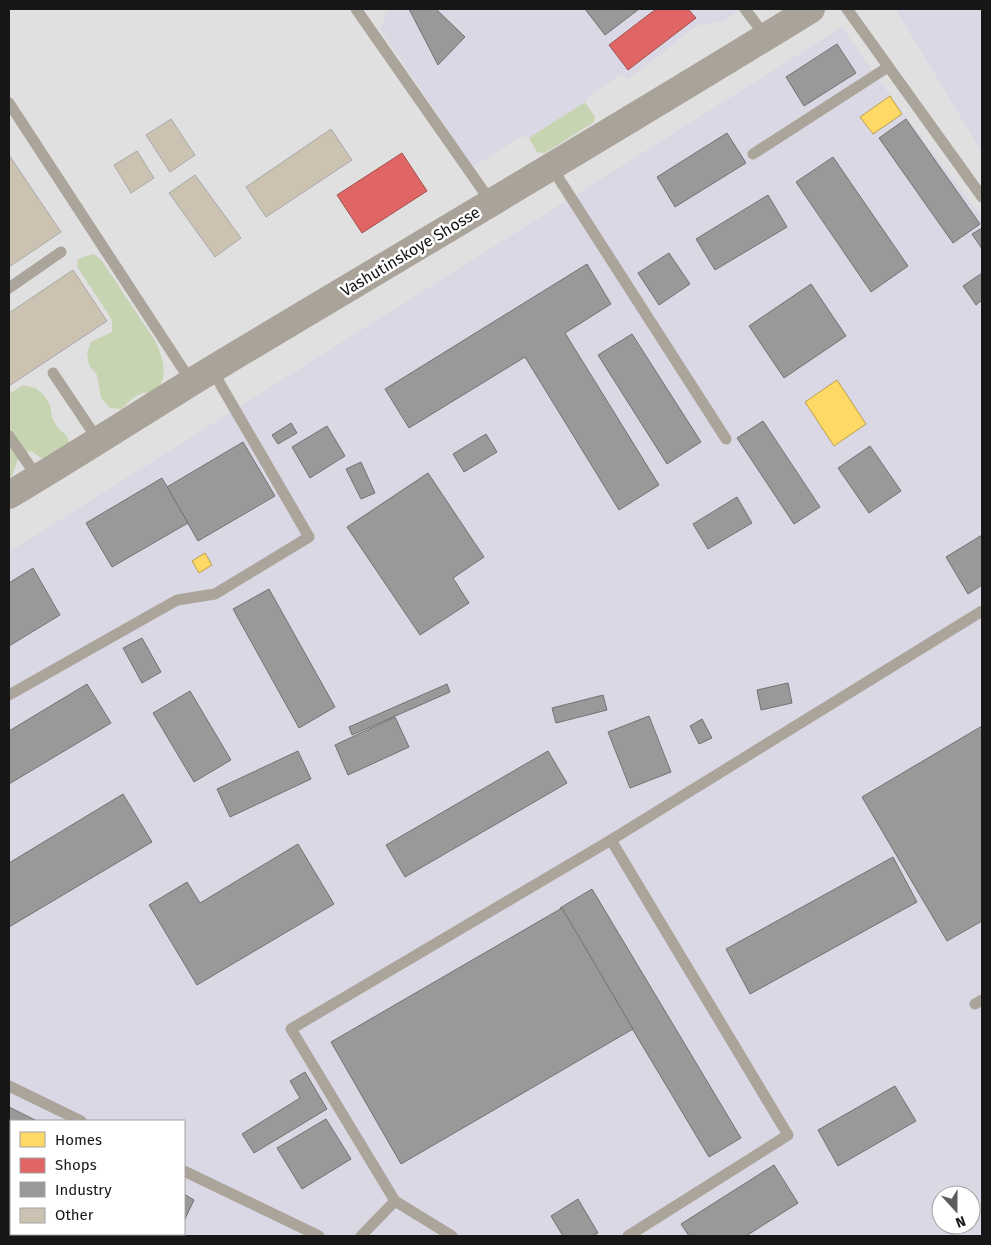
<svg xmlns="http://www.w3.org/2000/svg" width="991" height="1245" viewBox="0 0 991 1245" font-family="'Fira Sans',sans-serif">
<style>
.industrial{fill:#dad8e4;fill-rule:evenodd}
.green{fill:#c7d4b1}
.homes{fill:#ffd966;stroke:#b99e4e}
.shops{fill:#e06666;stroke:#a34e4e}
.industry{fill:#999;stroke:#727272}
.building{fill:#ccc2b2;stroke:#a9a9a9}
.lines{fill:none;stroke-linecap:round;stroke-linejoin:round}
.lane{stroke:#aaa49a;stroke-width:11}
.secondary{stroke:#a9a399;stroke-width:28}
.labels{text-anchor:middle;stroke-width:5;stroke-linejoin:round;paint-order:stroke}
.street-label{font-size:16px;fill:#161616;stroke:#fff}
</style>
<rect width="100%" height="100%" fill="#e0e0e0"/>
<g class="industrial">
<path d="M389 9H741L724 21 698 25 627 80 622 74 588 96 587 101 585 102 529 138 527 139 524 135 473 167 380 29Z"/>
<path d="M898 9H982V152L896 10Z"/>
<path d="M842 27 875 75 982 218V1236H9V552ZM11 1121H184V1234H11ZM941 1195H971V1225H941Z"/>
</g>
<g class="green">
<path d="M585 102 595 117 594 122 545 153 537 152 529 138Z"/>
<path d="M94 254 102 261 154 339C162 353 172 383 152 392 148 393 144 392 140 394 133 397 127 403 122 409L110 408 101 398 97 375 89 365 87 354 91 342 112 332V320L78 268 77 260 83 257Z"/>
<path d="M23 385 35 388 44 395 50 405 52 418 58 428 67 436 70 447 52 461 41 458 31 451 20 454 12 476 9 478V394Z"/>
</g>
<g class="homes">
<path d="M890 96 902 114 873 134 860 117Z"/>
<path d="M837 380 866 424 834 446 805 402Z"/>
<path d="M205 553 212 565 199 573 192 561Z"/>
</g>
<g class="shops">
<path d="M656 9H688L696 18 628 70 609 45Z"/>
<path d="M402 153 427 191 362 233 337 195Z"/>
</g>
<g class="industry">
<path d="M409 9H436L465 37 438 65Z"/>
<path d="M585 9H639L605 35Z"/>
<path d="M837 44 856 73 804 106 786 77Z"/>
<path d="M906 119 980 224 953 243 879 138Z"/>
<path d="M727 133 746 163 675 207 657 177Z"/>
<path d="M833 157 908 266 871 292 796 182Z"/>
<path d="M768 195 787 227 715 270 696 239Z"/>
<path d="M982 228V249L972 234Z"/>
<path d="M669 253 690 284 659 305 638 273Z"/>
<path d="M587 264 611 304 565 333 659 485 619 510 525 357 409 428 385 389Z"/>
<path d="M982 273V300L976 305 963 286Z"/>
<path d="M811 284 846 336 784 378 749 326Z"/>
<path d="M632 334 701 442 667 464 598 355Z"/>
<path d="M763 421 820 507 794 524 737 438Z"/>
<path d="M291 423 297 433 278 444 272 435Z"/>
<path d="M327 426 345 456 310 478 292 447Z"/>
<path d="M486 434 497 452 464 472 453 454Z"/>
<path d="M243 442 275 496 198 541 167 487Z"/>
<path d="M870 446 901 491 869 513 838 468Z"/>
<path d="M361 462 375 493 361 499 346 469Z"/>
<path d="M428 473 484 557 453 578 469 603 420 635 347 527Z"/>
<path d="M162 478 188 523 112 567 86 523Z"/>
<path d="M737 497 752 523 708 549 693 524Z"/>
<path d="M982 535V585L968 594 946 557Z"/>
<path d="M33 568 60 615 9 646V583Z"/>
<path d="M269 589 335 707 299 728 233 609Z"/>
<path d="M142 638 161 672 142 683 123 648Z"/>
<path d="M788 683 792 703 761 710 757 690Z"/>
<path d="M87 684 111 723 9 784V731Z"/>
<path d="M447 684 450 692 352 735 349 727Z"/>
<path d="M190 691 231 760 194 782 153 713Z"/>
<path d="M603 695 607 710 556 723 552 708Z"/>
<path d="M649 716 671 772 630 788 608 732Z"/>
<path d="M395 717 409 747 348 775 335 745Z"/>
<path d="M702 719 712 738 699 744 690 726Z"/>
<path d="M982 726V921L947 941 862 797Z"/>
<path d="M298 751 311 779 230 817 217 789Z"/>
<path d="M548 751 567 783 405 877 386 845Z"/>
<path d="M123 794 152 842 9 927V863Z"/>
<path d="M298 844 334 904 197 985 149 905 187 882 200 903Z"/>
<path d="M893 857 917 902 750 994 726 949Z"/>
<path d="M592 889 741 1138 709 1157 560 908Z"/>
<path d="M562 908 633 1029 401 1164 331 1042Z"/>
<path d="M305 1072 327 1109 254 1153 242 1134 300 1098 290 1081Z"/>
<path d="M895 1086 916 1121 838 1166 818 1130Z"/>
<path d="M9 1107 37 1121H11V1213L9 1212Z"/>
<path d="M326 1119 351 1159 302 1189 277 1148Z"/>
<path d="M774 1165 798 1203 746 1236H689L681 1224Z"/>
<path d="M184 1194 194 1200 184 1221Z"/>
<path d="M578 1199 598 1233 592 1236H563L551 1216Z"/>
<path d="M53 1234H177L176 1236H58Z"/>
</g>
<g class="building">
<path d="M171 119 195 155 170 172 146 135Z"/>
<path d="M331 129 352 160 266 217 246 187Z"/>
<path d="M137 151 154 178 131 193 114 165Z"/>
<path d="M9 155 61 232 9 267Z"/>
<path d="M195 175 241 238 215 257 169 193Z"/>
<path d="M73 270 107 321 9 386V313Z"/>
</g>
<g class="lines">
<g class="lane">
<path d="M356 9 491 202"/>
<path d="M745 9 766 37"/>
<path d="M847 9 982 197"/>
<path d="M9 103 192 383"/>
<path d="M753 154 888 67"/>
<path d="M552 168 726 439"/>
<path d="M9 288 61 252"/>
<path d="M53 373 98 440"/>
<path d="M9 436 38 478"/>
<path d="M9 695 177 600 215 594 309 537 212 370"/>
<path d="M611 840 788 1135 628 1236"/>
<path d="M975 1004 982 1000"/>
<path d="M9 1086 81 1121"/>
<path d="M184 1171 319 1236"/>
<path d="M361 1236 395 1201"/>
<path d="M452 1236 395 1201 291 1029 611 840 982 611"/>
</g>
<path class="secondary" d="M9 495C82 452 153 405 226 361 421 244 617 129 811 9"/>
</g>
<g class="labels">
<g class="street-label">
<text transform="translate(410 251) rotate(-31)" y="6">Vashutinskoye Shosse</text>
</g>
</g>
<rect width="991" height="1245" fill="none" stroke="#161616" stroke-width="20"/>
<rect x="10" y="1120" width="175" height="115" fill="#ffffff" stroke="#a2a2a2"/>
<rect x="20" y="1132" width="25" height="15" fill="#ffd966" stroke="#a2a2a2"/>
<text x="55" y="1145" font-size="15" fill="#161616">Homes</text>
<rect x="20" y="1158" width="25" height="15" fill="#e06666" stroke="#a2a2a2"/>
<text x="55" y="1170" font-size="15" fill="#161616">Shops</text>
<rect x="20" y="1182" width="25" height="15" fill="#999999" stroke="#a2a2a2"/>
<text x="55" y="1195" font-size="15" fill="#161616">Industry</text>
<rect x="20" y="1208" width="25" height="15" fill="#ccc2b2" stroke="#a2a2a2"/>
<text x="55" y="1220" font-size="15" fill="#161616">Other</text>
<g transform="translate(956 1210) rotate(159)"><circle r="24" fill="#ffffff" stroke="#a2a2a2"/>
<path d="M0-4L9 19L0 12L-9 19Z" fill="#5d5d5d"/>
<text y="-8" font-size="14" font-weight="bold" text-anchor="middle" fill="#161616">N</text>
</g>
</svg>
